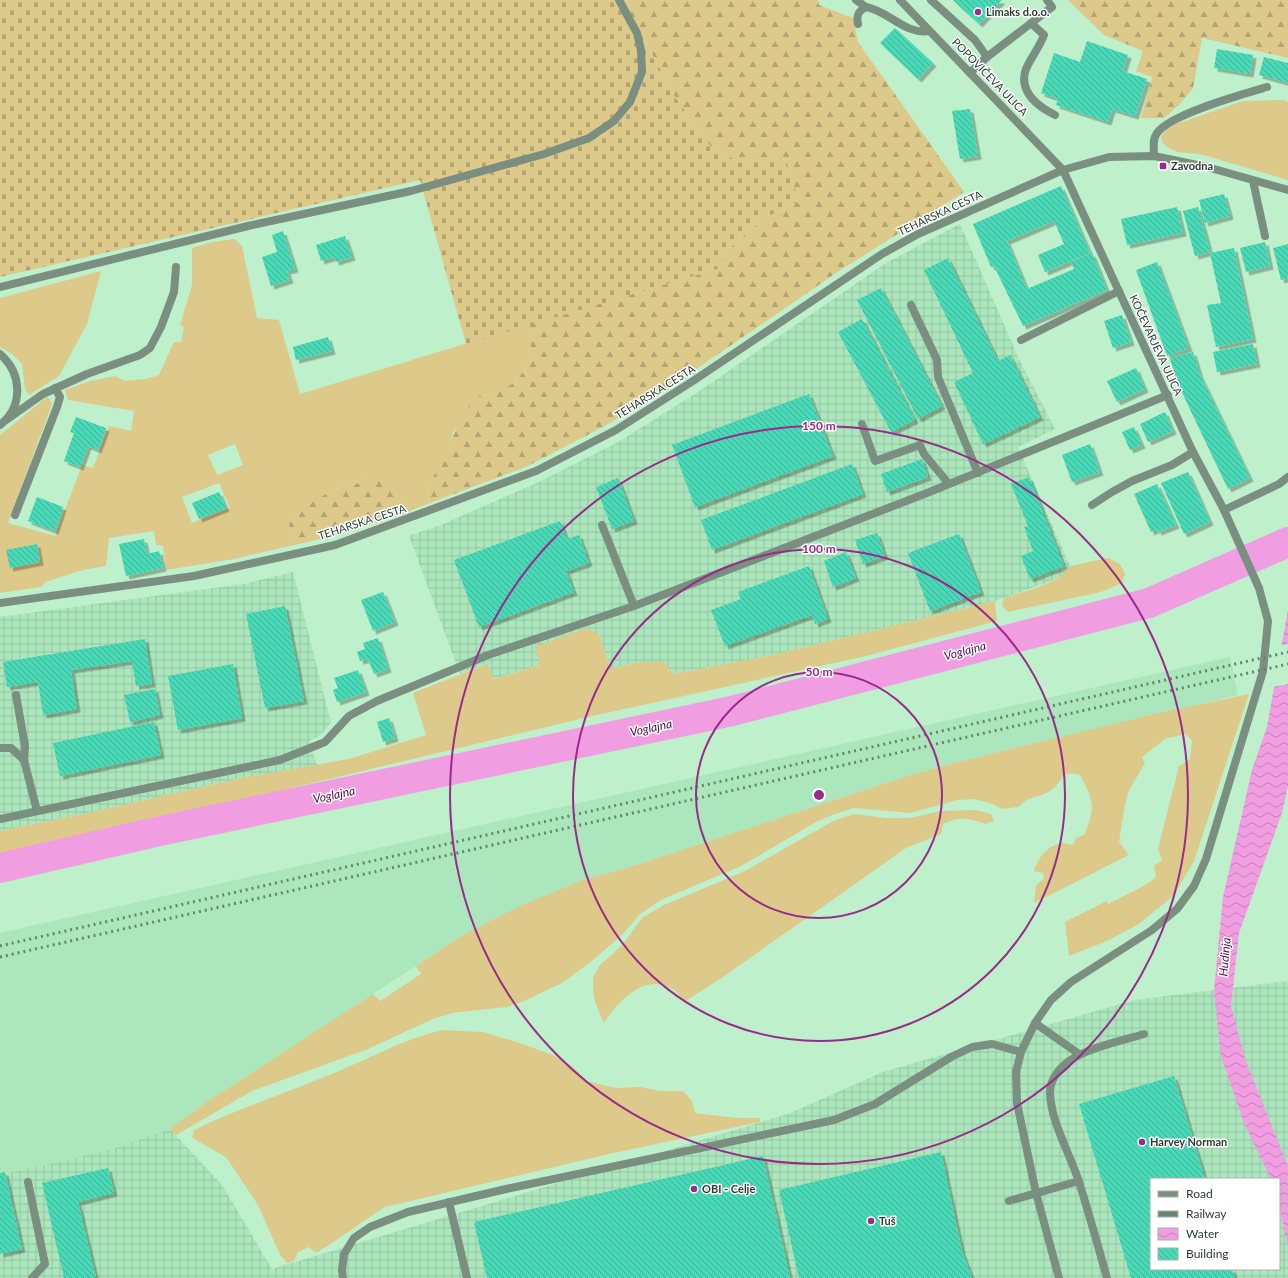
<svg xmlns="http://www.w3.org/2000/svg" width="1288" height="1278" viewBox="0 0 1288 1278" font-family="Lato,sans-serif">
<style>
.built{fill:#abe6bc}
.industrial{fill:url(#industrial-grid);fill-rule:evenodd}
.grass{fill:#ddca8a;fill-rule:evenodd}
.forest{fill:url(#forest-firs)}
.cemetery{fill:url(#cemetery-stones)}
.water{fill:url(#water-waves)}
.pier{fill:#bdf0cb}
.lines{fill:none;stroke-linecap:round;stroke-linejoin:round}
.river{stroke:#f19de1;stroke-width:30}
.building{fill:url(#building-back-hatch);filter:url(#shadow)}
.service{stroke:#7a8f80;stroke-width:8}
.minor{stroke:#7a8f80;stroke-width:8}
.tertiary{stroke:#7a8f80;stroke-width:8}
.rail{stroke:#65866e;stroke-width:3;stroke-dasharray:2 4;stroke-linecap:butt}
.ring{fill:none;stroke:#992b8b;stroke-width:2}
.poi-dot{fill:#992b8b;stroke:#fff;stroke-width:1.5}
.labels{text-anchor:middle;stroke-width:3;stroke-linejoin:round;paint-order:stroke}
.poi-label{font-size:11px;font-weight:bold;fill:#293e2f;stroke:#fff;text-anchor:start}
.street-label{font-size:11px;fill:#293e2f;stroke:#fff}
.water-label{font-size:12px;font-style:italic;fill:#54094c;stroke:#fff}
.centre{fill:#992b8b;stroke:#fff;stroke-width:2}
.ring-label{font-size:12px;text-anchor:middle;font-weight:bold;fill:#992b8b;stroke:#fff;stroke-width:3;stroke-linejoin:round;paint-order:stroke}
</style>
<defs>
<pattern id="industrial-grid" width="8" height="8" patternUnits="userSpaceOnUse"><rect width="8" height="8" fill="#abe6bc"/><path d="M0 4h8M4 0v8" fill="none" stroke="#93c6a2"/></pattern>
<pattern id="forest-firs" width="22" height="20" patternUnits="userSpaceOnUse"><rect width="22" height="20" fill="#ddca8a"/><path d="M5 1l3.5 6h-7zM16 11l3.5 6h-7z" fill="#b3a571"/></pattern>
<pattern id="cemetery-stones" width="16" height="16" patternUnits="userSpaceOnUse"><rect width="16" height="16" fill="#ddca8a"/><path d="M2 7V4a2 2 0 0 1 4 0v3zM10 15v-3a2 2 0 0 1 4 0v3z" fill="#b3a571"/></pattern>
<pattern id="water-waves" width="16" height="10" patternUnits="userSpaceOnUse"><rect width="16" height="10" fill="#f19de1"/><path d="M0 5q4-4 8 0t8 0" fill="none" stroke="#c381b7"/></pattern>
<pattern id="building-back-hatch" width="6" height="6" patternUnits="userSpaceOnUse"><rect width="6" height="6" fill="#49d9b6"/><path d="M-1 5l2 2M0 0l6 6M5-1l2 2" fill="none" stroke="#3db194"/></pattern>
<filter id="shadow"><feDropShadow dx="3.5" dy="3.5" stdDeviation="0" flood-color="#0004"/></filter>
</defs>
<rect width="100%" height="100%" fill="#bdf0cb"/>
<path class="built" d="M1230 657 1238 695 958 762 907 776 640 864 583 880 459 937 416 966 205 1103 170 1129 113 1149 0 1175V933Z"/>
<g class="industrial">
<path d="M960 224 1020 361 1055 429 1018 447 1070 566 1065 574 1046 583 995 601 773 655 673 674 639 662 610 669 599 634 540 665 493 679 486 664 460 674 409 536 441 525 541 481 620 441 698 392 886 263Z"/>
<path d="M293 572 331 723 321 735 309 741 317 765 241 778 83 814 0 831V617L244 584Z"/>
<path d="M1288 981V1278H0V1175L113 1149 170 1129 222 1185 272 1269 788 1114 883 1072 1135 1000ZM1151 1179H1279V1269H1151Z"/>
</g>
<g class="grass">
<path d="M1284 100 1288 102V180L1200 154 1177 152 1167 147 1162 142 1161 136 1167 129 1176 124 1243 101Z"/>
<path d="M234 239 242 246 257 318 279 320 300 394 527 325 531 349 524 371 515 382 498 393 479 396 453 433 447 451 427 490 430 503 402 514 396 491 370 477 356 484 336 489 287 519 294 545 234 559 166 570 163 546 156 545 154 531 109 538 106 566 83 570 45 582 41 587 0 593V435L47 397 50 400 52 404 8 523 55 536 82 465 93 468 109 426 131 431 134 411 68 400 65 390 90 381 115 376 125 381 146 379 159 375 174 342H181L184 327 180 325 192 285V248L212 242ZM235 444 243 465 217 475 208 455ZM219 483 230 508 192 523 182 497Z"/>
<path d="M101 271 87 324 59 376 29 395 25 389 22 364 12 354 0 347V298Z"/>
<path d="M1108 558 1120 564 1125 574 1122 583 1101 592 1008 612 1002 606 1004 598C1024 591 1058 585 1070 566Z"/>
<path d="M995 601 997 621 866 656 588 717 0 858V831L83 814 241 778 349 759 426 735 413 693 487 664 494 679 540 665 535 647 586 628 599 634 610 669 639 662H664L673 674 773 655Z"/>
<path d="M1249 694 1194 861 1174 895 1139 924 1109 940 1069 956 1065 922 1107 901 1108 904 1147 884 1156 877 1154 866 1162 860 1158 849 1179 766 1190 759 1192 740 1185 734 1165 739 1142 757 1145 763 1129 790 1125 804 1119 842 1129 855 1034 903 1036 885 1044 879 1043 873 1034 871C1037 859 1049 843 1064 843 1068 844 1069 845 1073 844L1076 838 1084 835C1096 806 1094 802 1080 775 1060 769 1063 783 1050 791 1039 798 1027 796 1019 807L1002 809 993 804 974 799 958 800 910 813 853 808 835 814 816 822 741 866 661 900 640 914 623 934 593 960 562 983 524 1001 507 1007 452 1013 433 1019 368 1049 252 1091 176 1135 170 1129 205 1103 373 994 380 1001 421 974 416 966 459 937 520 906 583 880 640 864 907 776 958 762 1159 713Z"/>
<path d="M976 810 991 814 994 821 985 824C971 818 958 816 943 824L941 834 906 848 720 979 684 1002C681 998 678 992 674 990 646 971 617 1002 604 1023L595 1002 593 989V978L599 966 623 944 642 918 664 905 745 871 835 820 855 814 886 818H910L940 811Z"/>
<path d="M443 1030 482 1032 514 1041 553 1055 573 1067 586 1081 616 1088 640 1087 660 1091H683L692 1101 695 1113 737 1118H760V1122L609 1154 385 1207C361 1222 340 1239 316 1253L309 1247 298 1252 294 1261 287 1263 280 1255 258 1205 226 1157 192 1138 194 1130C242 1107 292 1091 341 1070 375 1056 406 1038 443 1030Z"/>
</g>
<g class="forest">
<path d="M623 0H818L819 5 853 18 858 42 964 192 839 271 685 377 603 427 528 466 430 503 427 490 466 409 479 396 498 393 515 382 524 371 531 349 527 325 720 268 725 252 764 218 799 202 785 158 741 163 710 146 675 97Z"/>
<path d="M1068 0H1288V58L1202 38 1193 88 1179 105 1164 118H1141L1152 77 1136 71 1143 51 1104 35Z"/>
<path d="M370 477H386L396 491 402 514 334 536 294 545 287 519 317 499 336 489 356 484Z"/>
</g>
<path class="cemetery" d="M0 0H623L675 97 710 146 741 163 785 158 799 202 764 218 725 252 720 268 466 344 420 180 0 277Z"/>
<path class="water" d="M1288 610V786L1282 813 1239 933 1231 1006 1245 1059 1288 1166V1246L1279 1207V1179H1271L1244 1123 1221 1056 1214 991 1223 897 1252 770 1267 727Z"/>
<path class="pier" d="M1288 644V684L1273 687 1278 646Z"/>
<g class="lines">
<path class="river" d="M0 868 160 831 732 711 1149 603 1288 542"/>
</g>
<g class="building">
<path d="M953 0H1002L979 24Z"/>
<path d="M895 28 933 63 918 79 880 43Z"/>
<path d="M1087 41 1128 55 1123 71 1147 79 1135 116 1112 109 1108 122 1056 105 1058 99 1041 93 1054 53 1080 62Z"/>
<path d="M1217 49 1253 55 1250 74 1214 68Z"/>
<path d="M1264 57 1288 63V83L1259 75Z"/>
<path d="M970 109 978 156 960 159 952 111Z"/>
<path d="M1061 186 1090 253 1045 272 1038 255 1064 244 1054 221 1007 241 1027 289 1074 269 1071 262 1092 253 1107 290 1023 326 994 266 991 267 973 224Z"/>
<path d="M1224 194 1230 216 1205 223 1199 200Z"/>
<path d="M1177 207 1183 233 1127 245 1121 219Z"/>
<path d="M1198 207 1210 252 1195 256 1183 211Z"/>
<path d="M283 231 295 269 287 271 290 280 271 286 262 257 277 252 272 235Z"/>
<path d="M345 236 352 257 336 262 334 257 321 261 316 245Z"/>
<path d="M1265 242 1270 266 1246 272 1240 248Z"/>
<path d="M1288 244V278L1281 280 1273 248Z"/>
<path d="M1234 248 1253 339 1216 347 1207 305 1221 303 1210 253Z"/>
<path d="M948 258 998 361 1010 355 1040 417 983 444 954 382 973 373 924 270Z"/>
<path d="M1157 262 1189 348 1167 356 1136 270Z"/>
<path d="M881 288 942 406 918 419 857 300Z"/>
<path d="M1122 315 1131 342 1113 348 1104 321Z"/>
<path d="M862 319 915 420 891 432 838 332Z"/>
<path d="M328 337 332 351 296 360 293 347Z"/>
<path d="M1253 344 1257 364 1217 372 1213 352Z"/>
<path d="M1193 352 1200 375 1250 478 1228 489 1176 380 1170 358Z"/>
<path d="M1136 368 1145 389 1117 402 1107 381Z"/>
<path d="M809 394 833 456 695 507 672 445Z"/>
<path d="M1165 412 1173 431 1148 442 1140 424Z"/>
<path d="M76 417 106 428 98 450 88 446 80 467 64 461 74 433 70 432Z"/>
<path d="M1134 427 1142 445 1130 450 1122 432Z"/>
<path d="M1090 444 1100 472 1072 482 1062 455Z"/>
<path d="M922 459 928 477 887 492 881 474Z"/>
<path d="M852 464 863 494 712 550 701 520Z"/>
<path d="M1188 472 1210 522 1184 534 1161 483Z"/>
<path d="M1029 477 1064 566 1030 579 1021 556 1033 551 1024 527 1028 526 1011 484Z"/>
<path d="M618 478 634 521 612 529 596 487Z"/>
<path d="M1157 484 1176 525 1158 532 1157 529 1151 532 1134 494Z"/>
<path d="M219 492 226 508 199 519 192 503Z"/>
<path d="M37 497 63 507 55 531 28 521Z"/>
<path d="M560 521 567 539 579 535 589 563 566 571 574 592 479 627 454 560Z"/>
<path d="M877 533 885 556 863 564 855 540Z"/>
<path d="M959 534 981 592 930 611 908 553Z"/>
<path d="M144 539 147 554 159 551 163 568 126 576 119 544Z"/>
<path d="M37 544 40 562 10 568 6 550Z"/>
<path d="M846 552 856 578 833 587 824 561Z"/>
<path d="M809 566 828 619 815 624 812 615 725 646 711 610 741 599 738 592Z"/>
<path d="M383 592 395 622 373 631 361 600Z"/>
<path d="M285 606 304 701 265 708 246 614Z"/>
<path d="M378 638 388 669 374 674 368 659 360 661 357 652 365 649 363 643Z"/>
<path d="M145 639 152 684 136 686 132 661 71 670 77 709 43 715 38 682 7 687 3 662Z"/>
<path d="M233 664 242 718 178 730 168 676Z"/>
<path d="M358 670 366 692 337 702 333 690 338 688 334 678Z"/>
<path d="M155 689 160 715 130 722 124 695Z"/>
<path d="M389 718 395 738 383 742 377 722Z"/>
<path d="M154 722 161 755 60 776 53 743Z"/>
<path d="M1174 1076 1205 1179H1151V1269H1232L1235 1278H1131L1079 1104Z"/>
<path d="M941 1152 962 1251 972 1278H799L779 1190Z"/>
<path d="M763 1156 790 1278H487L474 1222Z"/>
<path d="M108 1168 114 1193 78 1202 96 1278H64L42 1183Z"/>
<path d="M5 1172 22 1249 0 1254V1173Z"/>
</g>
<g class="lines">
<g class="service">
<path d="M931 0 975 40 987 57 970 73"/>
<path d="M1031 23 1044 35C1040 47 1027 63 1025 72 1020 93 1039 107 1055 115"/>
<path d="M858 24C856 16 858 11 866 7 889 11 905 35 929 31"/>
<path d="M987 57 1052 7 1047 0"/>
<path d="M1154 156C1154 148 1152 140 1157 133 1170 114 1243 94 1267 87"/>
<path d="M1253 181 1265 236"/>
<path d="M911 305 937 360 938 377 978 473"/>
<path d="M1021 340 1119 291"/>
<path d="M6 420 43 394 87 374 140 355 150 348 161 327 174 292 176 267"/>
<path d="M862 424 875 461 920 445 924 454 949 484"/>
<path d="M1092 505 1112 492 1132 481 1172 465 1193 452"/>
<path d="M15 515 57 407 60 397 55 388"/>
<path d="M602 525 634 606"/>
<path d="M16 695 25 746 24 760"/>
<path d="M0 748H11L24 760 37 811"/>
<path d="M1035 1023 1079 1054"/>
<path d="M28 1182 45 1264 32 1278"/>
<path d="M1009 1201 1079 1181"/>
<path d="M449 1202 467 1278"/>
<path d="M343 1278 342 1270 344 1254 354 1238 370 1227 408 1212 506 1189 834 1120 875 1104 951 1057 972 1047 992 1044 1021 1052"/>
<path d="M1107 1278C1098 1246 1089 1213 1079 1182 1070 1153 1051 1123 1050 1093 1050 1086 1053 1078 1057 1073 1072 1050 1118 1042 1144 1034"/>
</g>
<g class="minor">
<path d="M856 0 866 7"/>
<path d="M900 0 1063 170 1193 452 1224 510 1259 588 1268 621 1263 671 1206 859 1194 886 1177 909 1152 930 1071 982 1051 1000 1035 1023 1021 1052 1016 1072 1017 1103 1036 1193 1059 1278"/>
<path d="M0 287 248 226 411 191 544 154 589 138 614 121 630 102 642 72 641 50 637 33 619 0"/>
<path d="M0 354C22 373 24 406 0 425"/>
<path d="M1224 510 1279 484 1288 477"/>
<path d="M0 819 280 760 325 742 349 716 377 701 488 655 634 606 927 493 1168 395"/>
</g>
<path class="tertiary" d="M0 603 194 576 335 545 536 471 616 430 693 381 882 254 918 234 1063 170 1109 157 1154 156 1207 167 1288 190"/>
<g class="rail">
<path d="M0 946 1288 652"/>
<path d="M0 957 1288 664"/>
</g>
</g>
<g class="ring">
<circle cx="819" cy="795" r="123"/>
<circle cx="819" cy="795" r="246"/>
<circle cx="819" cy="795" r="369"/>
</g>
<g class="poi-dot">
<circle cx="978" cy="12" r="4"/>
<rect x="1159" y="162" width="8" height="8" rx="2"/>
<circle cx="1142" cy="1142" r="4"/>
<circle cx="694" cy="1189" r="4"/>
<circle cx="871" cy="1221" r="4"/>
</g>
<g class="labels">
<g class="poi-label">
<text x="986" y="16">Limaks d.o.o.</text>
<text x="1171" y="170">Zavodna</text>
<text x="1150" y="1146">Harvey Norman</text>
<text x="702" y="1193">OBI - Celje</text>
<text x="879" y="1225">Tuš</text>
</g>
<g class="street-label">
<text transform="translate(990 77) rotate(46)" y="4">POPOVIČEVA ULICA</text>
<text transform="translate(940 213) rotate(-25)" y="4">TEHARSKA CESTA</text>
<text transform="translate(1156 345) rotate(65)" y="4">KOČEVARJEVA ULICA</text>
<text transform="translate(655 392) rotate(-32)" y="4">TEHARSKA CESTA</text>
<text transform="translate(362 522) rotate(-18)" y="4">TEHARSKA CESTA</text>
</g>
<g class="water-label">
<text transform="translate(965 651) rotate(-15)" y="4">Voglajna</text>
<text transform="translate(651 728) rotate(-12)" y="4">Voglajna</text>
<text transform="translate(334 795) rotate(-12)" y="4">Voglajna</text>
<text transform="translate(1225 957) rotate(-85)" y="4">Hudinja</text>
</g>
</g>
<circle cx="819" cy="795" r="6" class="centre"/>
<g class="ring-label">
<text x="819" y="430">150 m</text>
<text x="819" y="553">100 m</text>
<text x="819" y="676">50 m</text>
</g>
<rect x="1150" y="1178" width="130" height="92" fill="#ffffff" stroke="#a9b2ac"/>
<rect x="1158" y="1191" width="20" height="6" fill="#7a8f80" stroke="#a9b2ac"/>
<text x="1186" y="1198" font-size="12" fill="#293e2f">Road</text>
<rect x="1158" y="1211" width="20" height="6" fill="#65866e" stroke="#a9b2ac"/>
<text x="1186" y="1218" font-size="12" fill="#293e2f">Railway</text>
<rect x="1158" y="1228" width="20" height="12" fill="url(#water-waves)" stroke="#a9b2ac"/>
<text x="1186" y="1238" font-size="12" fill="#293e2f">Water</text>
<rect x="1158" y="1248" width="20" height="12" fill="url(#building-back-hatch)" stroke="#a9b2ac"/>
<text x="1186" y="1258" font-size="12" fill="#293e2f">Building</text>
</svg>
